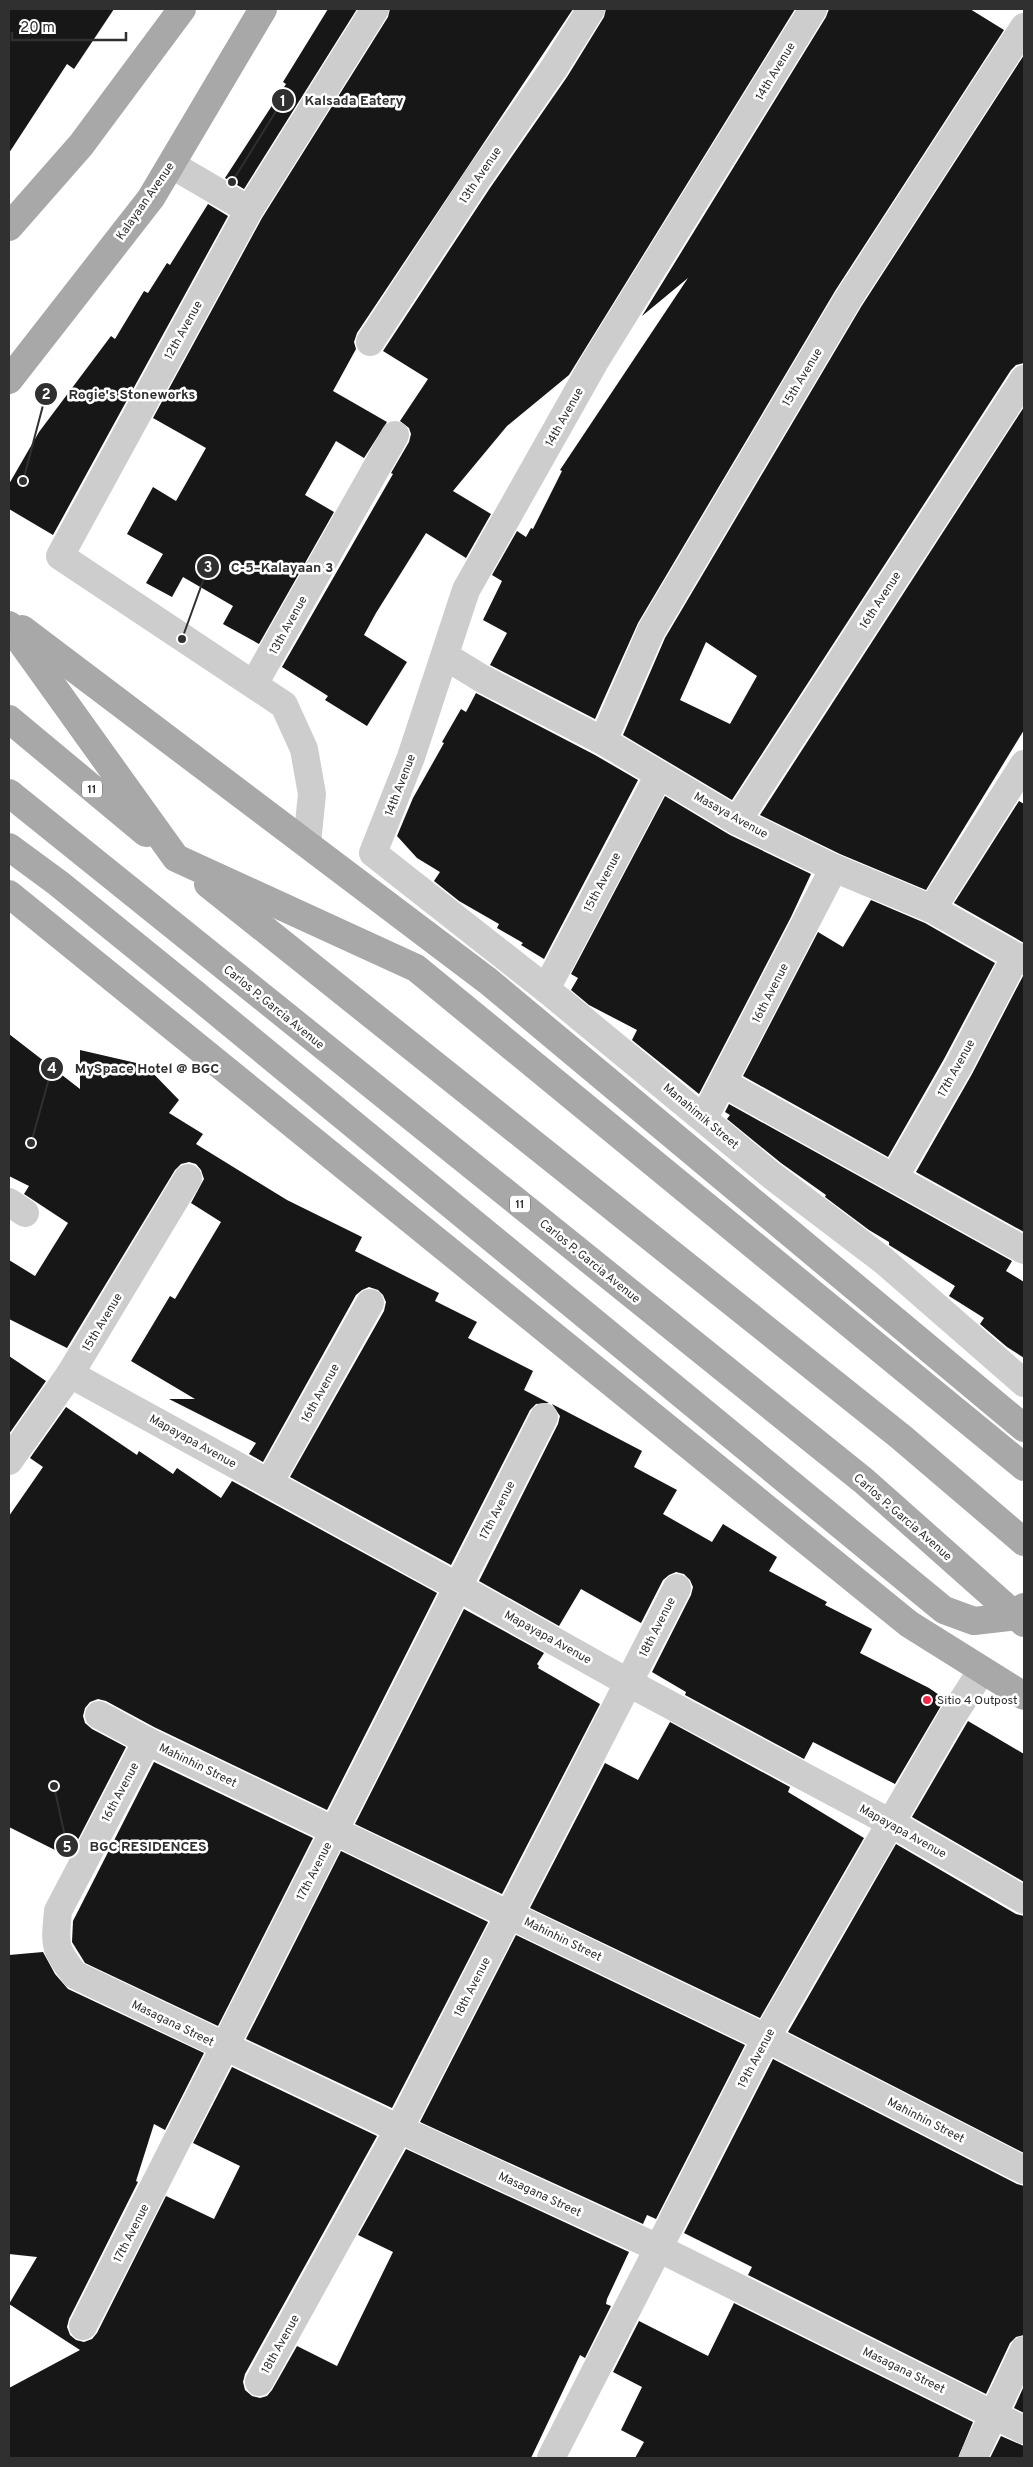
<svg xmlns="http://www.w3.org/2000/svg" width="1033" height="2467" viewBox="0 0 1033 2467" font-family="Overpass,sans-serif">
<style>
.building{fill:#171717;fill-rule:evenodd}
.lines{fill:none;stroke-linecap:round;stroke-linejoin:round}
.minor{stroke:#cdcdcd;stroke-width:28}
.major{stroke:#a8a8a8;stroke-width:28}
.major-bridge{stroke:#a8a8a8;stroke-width:28}
.poi-dot{fill:#f32648;stroke:#fff;stroke-width:2}
.labels{text-anchor:middle;stroke-width:5;stroke-linejoin:round;paint-order:stroke}
.shield{fill:#fff;stroke:#6e6e6e;stroke-width:1}
.shield-label{font-size:11px;font-weight:bold;fill:#303030}
.street-label{font-size:12px;fill:#303030;stroke:#fff}
.poi-label{font-size:12px;fill:#303030;stroke:#fff;text-anchor:start}
.leader{fill:none;stroke:#303030;stroke-width:2}
.callout-dot{fill:#303030;stroke:#fff;stroke-width:2}
.mark-label{font-size:15px;text-anchor:middle;font-weight:bold;fill:#fff}
.callout-label{font-size:14px;text-anchor:middle;font-weight:bold;fill:#303030;stroke:#fff;stroke-width:5;stroke-linejoin:round;paint-order:stroke}
</style>
<rect width="100%" height="100%" fill="#fff"/>
<g class="building">
<path d="M9 9H114L74 69 67 64 9 153Z"/>
<path d="M328 9H357L244 189 225 178 286 84 283 82Z"/>
<path d="M390 9H573L357 333 354 342 356 349 333 391 387 422 364 458 336 441 305 495 334 512 259 644 223 624 233 606 183 577 172 597 146 583 163 554 127 534 153 487 176 501 206 448 153 418 262 218 388 17Z"/>
<path d="M606 9H795L569 375 507 426 453 491 491 514 466 558 426 533 376 613 364 635 407 662 367 726 325 700 328 696 282 667 393 474 391 473 409 442 411 434 409 428 400 421 428 379 383 351 490 188 567 77 604 17Z"/>
<path d="M829 9H970L1004 30 835 291 638 623 595 719 490 665 507 633 483 620 502 581 492 575 517 531 526 537 531 528 533 529 562 471 560 470 688 278 642 316 826 17Z"/>
<path d="M1024 55V363L1016 365 1011 370 732 800 623 735 665 638 861 307ZM706 642 757 676 730 724 680 700Z"/>
<path d="M208 204 228 216 53 535 9 509V484L39 432 111 336 115 339 144 291 148 293 167 263 170 265Z"/>
<path d="M1024 407V730L926 890 840 854 760 815Z"/>
<path d="M476 693 595 755 638 780 544 959 521 945 523 943 497 928 499 924 459 901 434 881 440 872 417 858 397 836 413 798 444 743 442 742 461 709 466 712Z"/>
<path d="M665 796 730 835 811 874 791 917 699 1094 632 1040 637 1030 589 1005 571 990 578 978 571 974Z"/>
<path d="M1019 801 1024 804V943L954 903Z"/>
<path d="M871 900 925 923 995 963 944 1059 888 1157 743 1076 818 932 843 947Z"/>
<path d="M1023 976 1024 977V1232L916 1172 972 1074Z"/>
<path d="M9 1034 80 1089V1050L145 1065 179 1100 169 1113 203 1134 196 1144 287 1200 362 1237 355 1251 439 1293 435 1301 477 1322 468 1338 533 1371 524 1390 549 1403 536 1404 530 1410 451 1565 290 1477 384 1311 386 1302 383 1295 378 1290 369 1287 362 1290 356 1295 263 1462 249 1454 256 1443 169 1399H195L131 1361 170 1296 175 1299 221 1222 191 1203 204 1179 201 1170 196 1164 189 1162 181 1164 175 1170 67 1348 9 1319V1260L35 1276 68 1223 24 1194 29 1186 9 1176Z"/>
<path d="M729 1104 1012 1261 1006 1271 1024 1282V1358L1007 1347 980 1324 984 1318 949 1296 955 1286 889 1245V1242L869 1230 825 1197 826 1195 781 1163 727 1119 730 1115 725 1112Z"/>
<path d="M9 1356 46 1381 9 1434Z"/>
<path d="M552 1404 642 1451 634 1467 677 1490 663 1514 712 1542 723 1524 777 1557 769 1571 827 1602 825 1605 872 1629 860 1653 929 1688 945 1699 895 1784 813 1742 804 1759 685 1695 686 1692 652 1672 691 1595 693 1587 690 1580 684 1574 676 1572 669 1575 663 1580 641 1623 581 1589 559 1626 479 1581 558 1424 560 1416Z"/>
<path d="M66 1407 137 1455 139 1451 173 1474 177 1468 221 1498 232 1481 437 1593 327 1810 154 1727 106 1701 98 1699 90 1702 85 1708 83 1716 85 1723 92 1729 126 1747 69 1857 9 1827V1516L43 1467 30 1458Z"/>
<path d="M464 1609 544 1653 537 1664 539 1666 538 1668 600 1704 502 1894 355 1824Z"/>
<path d="M968 1721 1024 1754V1882L912 1817Z"/>
<path d="M670 1722 790 1787 788 1792 864 1838 760 2018 530 1908 605 1763 638 1780Z"/>
<path d="M154 1762 313 1838 218 2026 85 1963 72 1942 73 1921Z"/>
<path d="M896 1844 1016 1914 1024 1916V2153L788 2032Z"/>
<path d="M341 1851 488 1922 392 2108 246 2039Z"/>
<path d="M516 1935 745 2045 656 2219 647 2215 643 2224 420 2122Z"/>
<path d="M43 1952 55 1974 68 1989 204 2053 165 2130 154 2124 136 2181 138 2182 69 2319 67 2327 70 2335 76 2340 84 2342 92 2339 97 2333 166 2196 214 2219 240 2166 193 2143 232 2067 377 2136 245 2374 243 2382 245 2390 252 2396 260 2398 267 2396 272 2390 297 2346 337 2366 393 2252 358 2235 406 2149 629 2252 607 2299 606 2304 611 2306 585 2358 580 2355 531 2458H9V2388L80 2350 9 2304 37 2257 9 2254V1955Z"/>
<path d="M773 2059 1017 2184 1024 2186V2335L1016 2337 1010 2343 986 2394 748 2275 752 2267 684 2233Z"/>
<path d="M734 2303 973 2422 958 2458H635L644 2442 621 2430 642 2387 613 2372 639 2321 708 2356Z"/>
<path d="M1024 2386V2413L1014 2408Z"/>
<path d="M1001 2436 1024 2446V2458H990Z"/>
</g>
<g class="lines">
<g class="minor">
<path d="M813 9 594 363 466 590 411 757 373 853 546 989 771 1175 884 1261 1024 1383"/>
<path d="M172 165 249 210"/>
<path d="M370 342 477 179 554 68 591 9"/>
<path d="M445 656 481 678 603 741 737 821 834 868 932 909 1024 961"/>
<path d="M254 684 395 435"/>
<path d="M603 741 651 631 848 299 1024 27"/>
<path d="M737 821 1024 379"/>
<path d="M307 843 312 794 304 749 284 705 60 556 249 210 375 9"/>
<path d="M932 909 1024 764"/>
<path d="M546 989 659 775"/>
<path d="M723 1083 1024 1250"/>
<path d="M704 1118 834 868"/>
<path d="M894 1178 958 1067 1016 956"/>
<path d="M9 1202 25 1213"/>
<path d="M70 1374 458 1587 629 1683 891 1823 1024 1900"/>
<path d="M9 1461 70 1374 188 1178"/>
<path d="M269 1483 370 1303"/>
<path d="M99 1715 147 1741 766 2038 1024 2170"/>
<path d="M147 1741 58 1911C55 1945 53 1947 75 1975L399 2129 658 2248 1024 2430"/>
<path d="M83 2326 544 1417"/>
<path d="M259 2382 399 2129 677 1588"/>
<path d="M551 2458 766 2038 952 1717 982 1670"/>
<path d="M973 2458 1024 2350"/>
</g>
<g class="major">
<path d="M9 227 81 145 182 9"/>
<path d="M9 380 151 198 263 9"/>
<path d="M9 625 176 858 416 968 1024 1467"/>
<path d="M22 629 488 981 1024 1428"/>
<path d="M9 719 146 833"/>
<path d="M9 793 864 1481 1024 1623"/>
<path d="M9 847 58 883 195 994"/>
<path d="M208 884 901 1437 1024 1542"/>
<path d="M9 894 909 1624 1024 1696"/>
</g>
<path class="major-bridge" d="M195 994 944 1610 974 1621 1009 1617 1024 1607"/>
</g>
<circle class="poi-dot" cx="927" cy="1700" r="5"/>
<g class="labels">
<g class="shield">
<rect x="82" y="780.5" width="20" height="17" rx="4"/>
<rect x="510" y="1195.5" width="20" height="17" rx="4"/>
</g>
<g class="shield-label">
<text x="92" y="793">11</text>
<text x="520" y="1208">11</text>
</g>
<g class="street-label">
<text transform="translate(775 71) rotate(-59)" y="4">14th Avenue</text>
<text transform="translate(480 175) rotate(-56)" y="4">13th Avenue</text>
<text transform="translate(145 201) rotate(-55)" y="4">Kalayaan Avenue</text>
<text transform="translate(183 330) rotate(-61)" y="4">12th Avenue</text>
<text transform="translate(802 377) rotate(-59)" y="4">15th Avenue</text>
<text transform="translate(564 417) rotate(-61)" y="4">14th Avenue</text>
<text transform="translate(880 600) rotate(-57)" y="4">16th Avenue</text>
<text transform="translate(288 625) rotate(-61)" y="4">13th Avenue</text>
<text transform="translate(400 785) rotate(-69)" y="4">14th Avenue</text>
<text transform="translate(731 815) rotate(29)" y="4">Masaya Avenue</text>
<text transform="translate(602 882) rotate(-62)" y="4">15th Avenue</text>
<text transform="translate(770 993) rotate(-63)" y="4">16th Avenue</text>
<text transform="translate(274 1007) rotate(39)" y="4">Carlos P. Garcia Avenue</text>
<text transform="translate(956 1068) rotate(-61)" y="4">17th Avenue</text>
<text transform="translate(701 1116) rotate(40)" y="4">Manahimik Street</text>
<text transform="translate(590 1261) rotate(39)" y="4">Carlos P. Garcia Avenue</text>
<text transform="translate(102 1322) rotate(-59)" y="4">15th Avenue</text>
<text transform="translate(320 1393) rotate(-61)" y="4">16th Avenue</text>
<text transform="translate(193 1441) rotate(29)" y="4">Mapayapa Avenue</text>
<text transform="translate(497 1510) rotate(-63)" y="4">17th Avenue</text>
<text transform="translate(903 1517) rotate(41)" y="4">Carlos P. Garcia Avenue</text>
<text transform="translate(657 1627) rotate(-63)" y="4">18th Avenue</text>
<text transform="translate(548 1637) rotate(29)" y="4">Mapayapa Avenue</text>
<text transform="translate(198 1765) rotate(26)" y="4">Mahinhin Street</text>
<text transform="translate(120 1792) rotate(-62)" y="4">16th Avenue</text>
<text transform="translate(903 1831) rotate(29)" y="4">Mapayapa Avenue</text>
<text transform="translate(314 1871) rotate(-63)" y="4">17th Avenue</text>
<text transform="translate(563 1939) rotate(26)" y="4">Mahinhin Street</text>
<text transform="translate(472 1987) rotate(-63)" y="4">18th Avenue</text>
<text transform="translate(173 2023) rotate(26)" y="4">Masagana Street</text>
<text transform="translate(756 2058) rotate(-62)" y="4">19th Avenue</text>
<text transform="translate(926 2120) rotate(27)" y="4">Mahinhin Street</text>
<text transform="translate(540 2194) rotate(25)" y="4">Masagana Street</text>
<text transform="translate(131 2233) rotate(-63)" y="4">17th Avenue</text>
<text transform="translate(280 2344) rotate(-61)" y="4">18th Avenue</text>
<text transform="translate(904 2370) rotate(26)" y="4">Masagana Street</text>
</g>
<g class="poi-label">
<text x="937" y="1704">Sitio 4 Outpost</text>
</g>
</g>
<path class="leader" d="M232 182L283 100M23 481L46 394M182 639L208 567M31 1143L52 1068M54 1786L67 1846"/>
<g class="callout-dot">
<circle cx="232" cy="182" r="5"/>
<circle cx="23" cy="481" r="5"/>
<circle cx="182" cy="639" r="5"/>
<circle cx="31" cy="1143" r="5"/>
<circle cx="54" cy="1786" r="5"/>
<circle cx="283" cy="100" r="12"/>
<circle cx="46" cy="394" r="12"/>
<circle cx="208" cy="567" r="12"/>
<circle cx="52" cy="1068" r="12"/>
<circle cx="67" cy="1846" r="12"/>
</g>
<g class="mark-label">
<text x="283" y="106">1</text>
<text x="46" y="399">2</text>
<text x="208" y="572">3</text>
<text x="52" y="1073">4</text>
<text x="67" y="1852">5</text>
</g>
<g class="callout-label">
<text x="354" y="105">Kalsada Eatery</text>
<text x="132" y="399">Rogie's Stoneworks</text>
<text x="282" y="572">C-5–Kalayaan 3</text>
<text x="147" y="1073">MySpace Hotel @ BGC</text>
<text x="148" y="1851">BGC RESIDENCES</text>
</g>
<rect width="1033" height="2467" fill="none" stroke="#303030" stroke-width="20"/>
<path d="M12 32v8h114v-8" fill="none" stroke="#303030" stroke-width="2.5"/>
<text x="20" y="32" font-size="15" fill="#303030" stroke="#ffffff" stroke-width="4" paint-order="stroke">20 m</text>
</svg>
